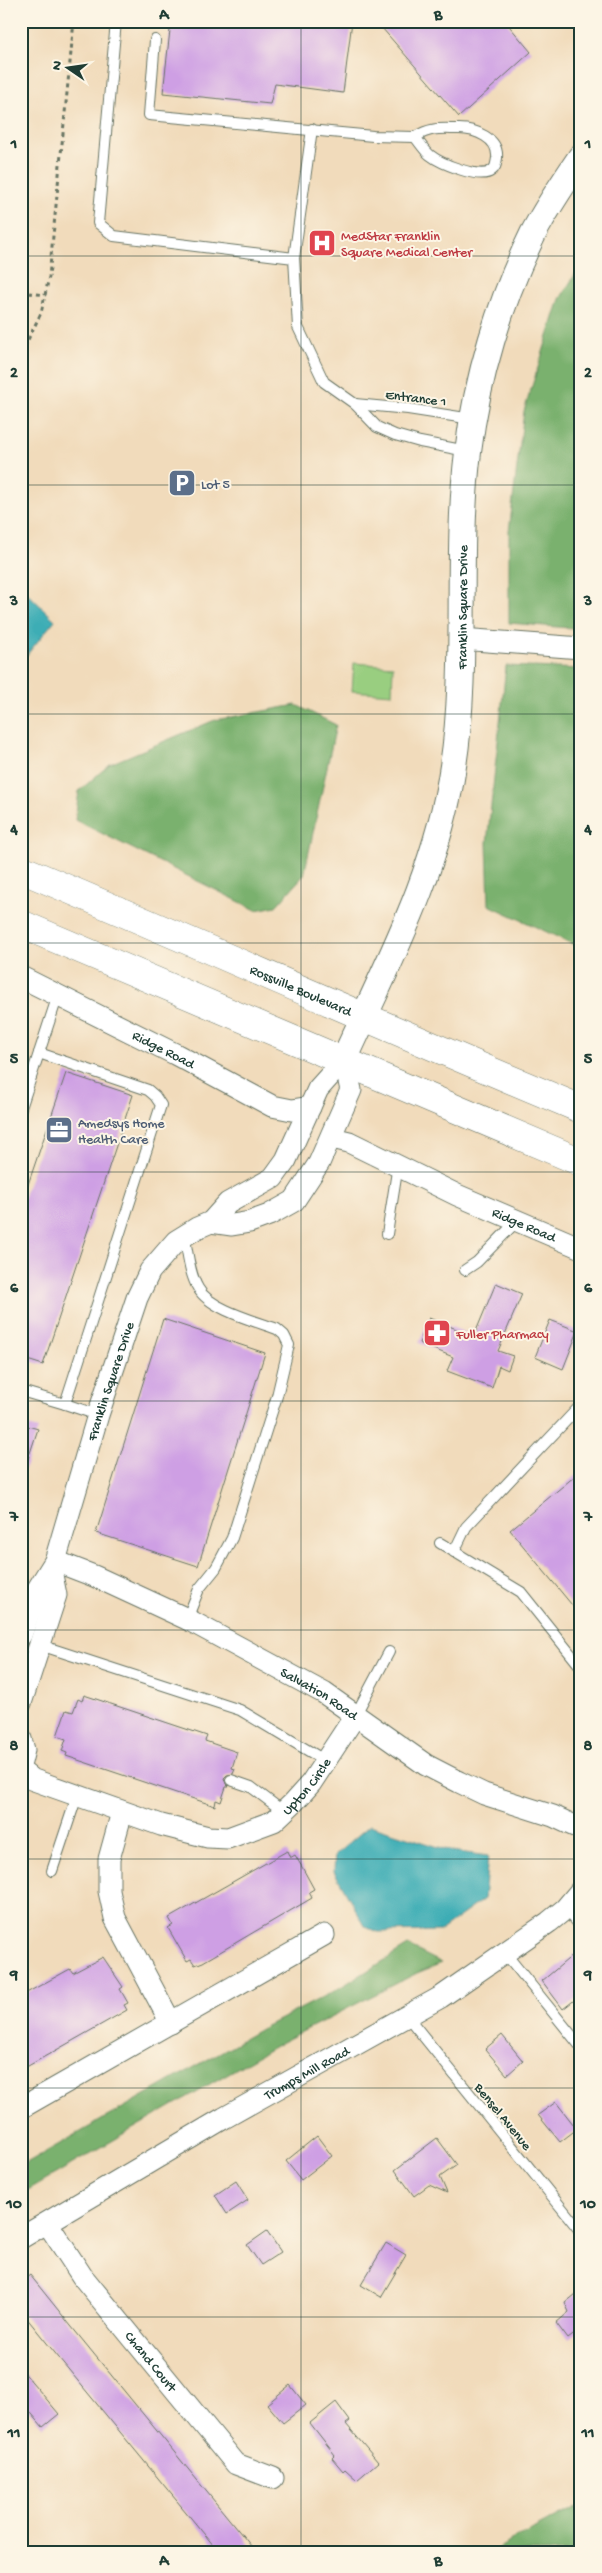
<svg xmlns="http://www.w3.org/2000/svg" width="602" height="2573" viewBox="0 0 602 2573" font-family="'Gochi Hand',sans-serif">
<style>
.green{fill:#99ce80;stroke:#5c865a}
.forest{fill:#7ab16e;stroke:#4c7751}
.water{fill:#3cadb5;stroke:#2e7574}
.building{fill:#ce9fe4}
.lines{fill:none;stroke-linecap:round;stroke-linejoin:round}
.service-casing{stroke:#687463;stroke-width:12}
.minor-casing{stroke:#687463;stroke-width:23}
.tertiary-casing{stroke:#687463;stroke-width:28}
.secondary-casing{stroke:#687463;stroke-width:29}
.path{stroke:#687463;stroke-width:3;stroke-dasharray:4 4;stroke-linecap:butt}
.service{stroke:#fff;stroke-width:10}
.minor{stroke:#fff;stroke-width:21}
.tertiary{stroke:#fff;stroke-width:26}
.secondary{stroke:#fff;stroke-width:28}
.grid{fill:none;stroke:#1f3d34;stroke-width:1;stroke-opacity:0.55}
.labels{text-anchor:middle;stroke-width:4;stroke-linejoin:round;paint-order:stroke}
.health-label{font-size:14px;fill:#be3a42;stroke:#fcf5e5;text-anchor:start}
.street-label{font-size:14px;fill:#1f3d34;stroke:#fcf5e5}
.service-label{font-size:14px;fill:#4e5e75;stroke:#fcf5e5;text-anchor:start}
.neatline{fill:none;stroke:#1f3d34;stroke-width:2}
.grid-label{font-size:16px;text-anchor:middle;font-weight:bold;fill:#1f3d34}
</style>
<rect width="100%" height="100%" fill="#fcf5e5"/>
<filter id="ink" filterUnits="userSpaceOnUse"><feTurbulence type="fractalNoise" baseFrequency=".02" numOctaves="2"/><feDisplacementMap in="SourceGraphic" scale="10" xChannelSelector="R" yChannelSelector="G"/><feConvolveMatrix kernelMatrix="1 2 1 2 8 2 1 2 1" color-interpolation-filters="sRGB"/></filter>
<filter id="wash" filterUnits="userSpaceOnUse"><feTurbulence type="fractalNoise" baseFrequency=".0096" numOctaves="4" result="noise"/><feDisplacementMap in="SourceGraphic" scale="20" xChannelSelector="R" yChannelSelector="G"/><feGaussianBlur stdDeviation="1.12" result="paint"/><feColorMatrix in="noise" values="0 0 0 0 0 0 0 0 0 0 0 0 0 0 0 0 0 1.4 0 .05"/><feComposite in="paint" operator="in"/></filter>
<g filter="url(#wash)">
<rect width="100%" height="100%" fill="#f1dbbb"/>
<path class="green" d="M354 663 393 666 392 694 352 691Z"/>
<g class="forest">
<path d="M581 265V629L509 623V531L524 411 560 299Z"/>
<path d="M506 666 581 669V948L489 905 487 843Z"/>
<path d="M296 705 336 725 304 875 276 906 256 910 75 820 79 791 110 764 215 720Z"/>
<path d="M408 1946 442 1963 417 1973 282 2042 21 2194V2166L261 2029 331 1993Z"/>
<path d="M580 2505 581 2552H491Z"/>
</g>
<g class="water">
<path d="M21 587 55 620 21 662Z"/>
<path d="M370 1825 451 1851 488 1856 484 1899 440 1931 378 1932 365 1926 334 1871 335 1855Z"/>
</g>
<g id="blocks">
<g class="building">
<path d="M171 21H352L343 93 275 84 270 104 163 93Z"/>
<path d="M390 21H505L531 52 459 117 382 28Z"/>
<path d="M66 1073 133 1095 43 1365 21 1358V1205Z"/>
<path d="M496 1283 522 1294 498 1351 513 1356 508 1370 499 1366 492 1388 447 1371 453 1357 419 1343 429 1318 474 1336Z"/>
<path d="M163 1319 265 1353 198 1566 96 1533Z"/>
<path d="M550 1320 578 1331 563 1369 535 1357Z"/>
<path d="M21 1424 38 1429 24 1471 21 1470Z"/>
<path d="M581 1471V1616L510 1530Z"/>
<path d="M84 1695 207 1736 205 1741 237 1752 232 1768 235 1769 233 1774 227 1775 224 1778 226 1784 229 1787H226L221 1802 216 1800 215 1806 66 1756 67 1753 62 1751 66 1739 57 1736 66 1710 73 1712 78 1699 82 1701Z"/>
<path d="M287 1851 290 1858 295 1855 302 1867 314 1889 309 1892 312 1898 203 1962 195 1965 191 1959 187 1961 168 1928 173 1925 169 1918Z"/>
<path d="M574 1954 581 1963V1995L563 2009 542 1981Z"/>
<path d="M103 1957 123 1987 120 1989 128 2003 124 2005 127 2010 21 2070V1996L70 1969 73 1973Z"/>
<path d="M502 2035 523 2061 507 2075 485 2049Z"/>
<path d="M556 2102 577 2129 560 2142 538 2115Z"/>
<path d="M317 2136 332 2156 301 2180 286 2161Z"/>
<path d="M437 2138 457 2165 440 2177 447 2193 429 2185 414 2196 395 2170Z"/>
<path d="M236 2181 248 2200 227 2214 215 2195Z"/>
<path d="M267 2231 281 2252 261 2265 247 2245Z"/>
<path d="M386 2243 406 2255 381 2297 361 2285Z"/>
<path d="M30 2275 71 2326 256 2552H219L59 2358 21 2311V2282Z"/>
<path d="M581 2290V2329L568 2339 556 2323 569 2312 565 2303Z"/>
<path d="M21 2369 59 2414 43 2427 21 2401Z"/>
<path d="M290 2385 306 2405 283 2423 267 2404Z"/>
<path d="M336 2402 350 2421 346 2424 378 2462 357 2480 345 2469 343 2471 332 2458 335 2455 310 2423Z"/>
</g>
</g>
</g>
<g filter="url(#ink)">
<use href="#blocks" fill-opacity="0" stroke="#687463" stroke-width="1"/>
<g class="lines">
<g class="service-casing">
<g id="service">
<path d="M116 21 98 223 114 236 294 258 298 327 324 382 355 404 377 427 395 435 420 442 467 451"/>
<path d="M575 21 581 26"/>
<path d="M155 40 149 115 373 136 415 137C420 143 424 150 430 155 440 163 480 180 491 171 496 168 496 164 497 158 499 138 475 129 459 129 439 129 432 127 415 137"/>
<path d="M294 258 312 129"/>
<path d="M355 404 408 409 472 419"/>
<path d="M21 1108 58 995"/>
<path d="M387 1234 398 1165"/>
<path d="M184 1235C188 1252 189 1273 198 1288 209 1309 255 1321 277 1329L284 1335 289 1345 277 1396 232 1538 216 1568 199 1589 187 1619"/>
<path d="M465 1270 477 1262 516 1222"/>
<path d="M21 1391 65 1404 161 1105 155 1096 148 1090 39 1053"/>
<path d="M65 1404 98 1415"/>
<path d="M440 1543 521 1592 581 1667"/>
<path d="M454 1552 466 1527 581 1405"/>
<path d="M40 1645 240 1710 324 1760"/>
<path d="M355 1716 389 1652"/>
<path d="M231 1780 251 1787 284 1812"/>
<path d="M52 1871 77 1796"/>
<path d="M565 1909 581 1928"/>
<path d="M505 1953 581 2047"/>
<path d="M407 2016 581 2232"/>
</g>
</g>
<g class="minor-casing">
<g id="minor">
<path d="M461 639 581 648"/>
<path id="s1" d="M21 977 175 1054 272 1106 292 1110 310 1107"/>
<path id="s2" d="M332 1138 349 1142 457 1195 581 1248"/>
<path d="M211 1222 232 1225 250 1222 269 1215 294 1201 319 1163 351 1090 344 1060"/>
<path id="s3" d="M55 1561 94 1576 187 1619 324 1693 426 1765 459 1782 484 1794 553 1816 581 1829"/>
<path id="s4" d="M21 1635 37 1590 55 1561 98 1415 137 1298 150 1271 176 1241 197 1228 211 1222 228 1203 273 1178 286 1160 318 1089 344 1060"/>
<path d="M21 1703 56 1595 51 1570"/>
<path d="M21 1739 24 1750 21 1762"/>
<path id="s5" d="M21 1771 31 1779 161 1825 208 1837 228 1838 274 1821 293 1803 311 1783 355 1716"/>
<path d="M122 1812 109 1859V1891L115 1918 171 2023"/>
<path d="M21 2108 324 1935"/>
<path id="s6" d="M48 2224 82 2276 236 2464 273 2478"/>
<path id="s7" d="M21 2238 224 2118 441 1997 549 1922 565 1909 581 1890"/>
</g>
</g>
<g class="tertiary-casing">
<g id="tertiary">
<path id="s8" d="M344 1060C387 965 438 871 453 766 469 663 455 556 468 452 477 378 500 301 533 234 547 207 564 182 581 157"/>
</g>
</g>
<g class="secondary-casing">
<g id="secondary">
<path id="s9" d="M21 869C208 948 393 1031 581 1109"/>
<path d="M21 924 581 1162"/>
</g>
</g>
<g class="path">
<path d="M79 21 104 23"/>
<path d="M127 25 151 27"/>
<path d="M21 292 46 295"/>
<path d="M21 354 41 313 49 277 74 21"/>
</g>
<use href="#service" class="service"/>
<use href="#minor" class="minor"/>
<use href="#tertiary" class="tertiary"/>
<use href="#secondary" class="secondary"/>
</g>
</g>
<path class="grid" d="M301 21V2552M21 256H581M21 485H581M21 714H581M21 943H581M21 1172H581M21 1401H581M21 1630H581M21 1859H581M21 2088H581M21 2317H581"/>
<defs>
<g id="hospital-square" transform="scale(1.4375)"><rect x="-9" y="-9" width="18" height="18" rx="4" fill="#e0444e" stroke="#fcf5e5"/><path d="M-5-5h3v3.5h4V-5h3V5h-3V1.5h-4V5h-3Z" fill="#fff"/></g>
<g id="parking-square" transform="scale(1.4375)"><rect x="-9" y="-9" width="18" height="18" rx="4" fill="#5c6f8a" stroke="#fcf5e5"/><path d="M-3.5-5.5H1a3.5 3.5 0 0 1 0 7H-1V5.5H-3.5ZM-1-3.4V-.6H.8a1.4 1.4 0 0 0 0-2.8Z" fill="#fff"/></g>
<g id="office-square" transform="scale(1.4375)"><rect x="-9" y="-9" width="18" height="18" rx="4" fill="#5c6f8a" stroke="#fcf5e5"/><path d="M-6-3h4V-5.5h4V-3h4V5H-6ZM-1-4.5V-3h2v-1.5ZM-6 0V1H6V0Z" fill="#fff"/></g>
<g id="pharmacy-square" transform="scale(1.4375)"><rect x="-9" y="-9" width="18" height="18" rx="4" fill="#e0444e" stroke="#fcf5e5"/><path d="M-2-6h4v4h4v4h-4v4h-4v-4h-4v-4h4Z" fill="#fff"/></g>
</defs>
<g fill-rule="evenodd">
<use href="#hospital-square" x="322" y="243"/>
<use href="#parking-square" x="182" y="483"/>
<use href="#office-square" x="59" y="1130"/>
<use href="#pharmacy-square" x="437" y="1333"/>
</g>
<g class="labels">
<g class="health-label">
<text x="341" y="240">MedStar Franklin<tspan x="341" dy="16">Square Medical Center</tspan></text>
<text x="456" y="1338">Fuller Pharmacy</text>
</g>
<g class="street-label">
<text transform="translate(416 397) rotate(7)" y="5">Entrance 1</text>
<text dy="5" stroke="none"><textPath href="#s8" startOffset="474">Franklin Square Drive</textPath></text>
<text dy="5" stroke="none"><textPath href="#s9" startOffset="305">Rossville Boulevard</textPath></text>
<text dy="5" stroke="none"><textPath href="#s1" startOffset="160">Ridge Road</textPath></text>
<text dy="5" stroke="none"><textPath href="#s2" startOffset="211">Ridge Road</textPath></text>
<text dy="5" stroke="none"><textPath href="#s4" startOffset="270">Franklin Square Drive</textPath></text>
<text dy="5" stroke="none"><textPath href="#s3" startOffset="296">Salvation Road</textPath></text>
<text dy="5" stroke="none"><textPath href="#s5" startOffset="316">Upton Circle</textPath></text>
<text dy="5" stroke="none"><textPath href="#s7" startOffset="330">Trumps Mill Road</textPath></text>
<text transform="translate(504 2116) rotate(51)" y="5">Bensel Avenue</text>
<text dy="5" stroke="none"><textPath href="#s6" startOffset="172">Chand Court</textPath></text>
</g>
<g class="service-label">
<text x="201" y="488">Lot 5</text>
<text x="78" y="1127">Amedsys Home<tspan x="78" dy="16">Health Care</tspan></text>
</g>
</g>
<rect width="602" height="2573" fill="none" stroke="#fcf5e5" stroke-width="55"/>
<g transform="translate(68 68) rotate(283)" stroke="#fcf5e5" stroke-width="4" paint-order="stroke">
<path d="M0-4L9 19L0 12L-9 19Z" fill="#1f3d34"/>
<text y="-8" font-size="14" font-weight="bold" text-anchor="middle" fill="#1f3d34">N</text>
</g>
<rect x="28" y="28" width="546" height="2518" class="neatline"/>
<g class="grid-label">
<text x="164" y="19">A</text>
<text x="438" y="19">B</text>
<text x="14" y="148">1</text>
<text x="588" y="148">1</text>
<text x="14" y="377">2</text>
<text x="588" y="377">2</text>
<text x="14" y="605">3</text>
<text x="588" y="605">3</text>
<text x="14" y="834">4</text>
<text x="588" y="834">4</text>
<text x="14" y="1063">5</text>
<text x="588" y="1063">5</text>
<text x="14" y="1292">6</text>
<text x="588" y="1292">6</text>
<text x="14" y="1521">7</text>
<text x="588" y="1521">7</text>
<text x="14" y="1750">8</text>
<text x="588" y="1750">8</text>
<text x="14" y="1979">9</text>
<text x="588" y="1979">9</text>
<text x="14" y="2208">10</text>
<text x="588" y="2208">10</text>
<text x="14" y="2437">11</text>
<text x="588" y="2437">11</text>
<text x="164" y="2565">A</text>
<text x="438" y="2565">B</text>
</g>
</svg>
